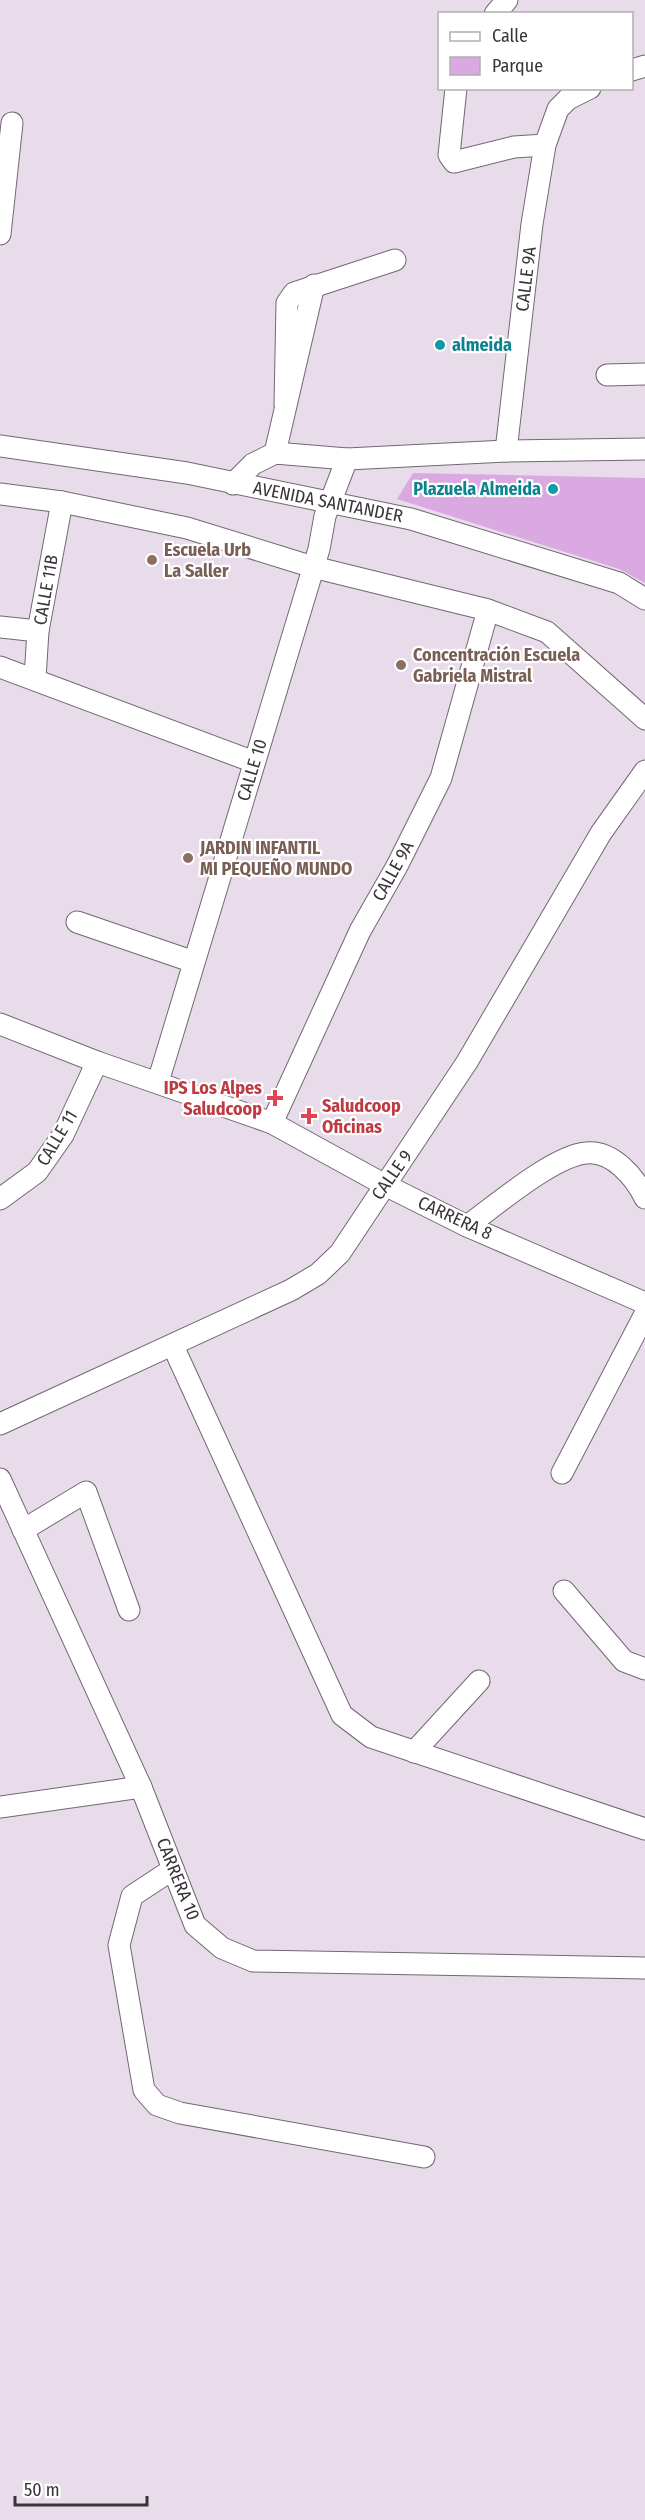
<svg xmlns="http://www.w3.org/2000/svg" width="645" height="2520" viewBox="0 0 645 2520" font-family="'Fira Sans Condensed',sans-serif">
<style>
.park{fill:#daa9e1}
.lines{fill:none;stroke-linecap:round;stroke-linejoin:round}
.minor-casing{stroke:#726773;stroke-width:23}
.minor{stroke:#fff;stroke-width:21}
.culture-dot{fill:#0f9aa8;stroke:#fff;stroke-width:2}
.education-dot{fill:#8d6e63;stroke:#fff;stroke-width:2}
.health-dot{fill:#e0444e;stroke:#fff;stroke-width:2}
.labels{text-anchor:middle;stroke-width:4.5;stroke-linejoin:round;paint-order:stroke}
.street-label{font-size:18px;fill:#393439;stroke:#fff}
.culture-label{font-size:18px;font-weight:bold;fill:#0d838f;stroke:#fff;text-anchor:start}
.education-label{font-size:18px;font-weight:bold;fill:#785e54;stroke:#fff;text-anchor:start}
.health-label{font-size:18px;font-weight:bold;fill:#be3a42;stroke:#fff;text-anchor:end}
</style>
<rect width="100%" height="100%" fill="#e8dcea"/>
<path class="park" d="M413 473 645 478V583L619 569 397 499Z"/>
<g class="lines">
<g class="minor-casing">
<g id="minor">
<path d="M495 14 507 0"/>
<path d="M632 70 645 66"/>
<path d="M456 88 449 155 454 162 514 147 545 145"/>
<path d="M0 234 12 123"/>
<path d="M607 375 645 374"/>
<path d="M285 405 287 303 294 293 395 260"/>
<path d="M0 446 187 473 411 519 619 583 645 599"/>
<path d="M506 451 532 224 545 145 558 109 568 99 590 88"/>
<path d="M275 453 314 285"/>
<path d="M233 484 253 464 275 453 347 459 506 451 645 449"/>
<path d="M0 494 62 502 187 528 313 567 488 610 547 632 645 719"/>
<path d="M0 627 38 631"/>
<path d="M0 667 254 762"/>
<path d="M35 678 38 631 62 502"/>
<path d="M77 922 194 962"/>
<path d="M0 1024 97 1062 272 1123 385 1185 467 1226 645 1303"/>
<path d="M158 1082 319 549 325 516 347 459"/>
<path d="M272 1123 360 931 397 866 441 778 488 610"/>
<path d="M0 1199 37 1172 63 1135 97 1062"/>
<path d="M467 1226C495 1206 553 1156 586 1153 612 1150 635 1177 645 1198"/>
<path d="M173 1346 342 1715 371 1737 645 1829"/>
<path d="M0 1424 291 1290 318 1274 340 1253 467 1062 601 833 645 771"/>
<path d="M562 1473 645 1314"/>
<path d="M0 1479 141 1787 195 1925 222 1948 253 1961 645 1968"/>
<path d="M23 1530 86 1492 129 1610"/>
<path d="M564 1591 624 1661 645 1669"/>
<path d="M414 1752 479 1681"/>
<path d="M0 1807 141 1787"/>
<path d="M173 1869 132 1896 119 1945 144 2090 157 2105 180 2113 424 2157"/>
</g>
</g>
<use href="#minor" class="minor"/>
</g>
<g class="culture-dot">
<circle cx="440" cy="345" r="6"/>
<circle cx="553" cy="489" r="6"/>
</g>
<g class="education-dot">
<circle cx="152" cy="560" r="6"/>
<circle cx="401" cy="665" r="6"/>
<circle cx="188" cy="858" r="6"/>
</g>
<g class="health-dot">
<path d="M272 1089h6v6h6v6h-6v6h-6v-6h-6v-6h6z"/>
<path d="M306 1107h6v6h6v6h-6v6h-6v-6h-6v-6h6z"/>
</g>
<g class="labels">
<g class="street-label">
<text transform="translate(526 279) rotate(-83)" y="6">CALLE 9A</text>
<text transform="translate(328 502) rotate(11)" y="6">AVENIDA SANTANDER</text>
<text transform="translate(46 590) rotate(-80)" y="6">CALLE 11B</text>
<text transform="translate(252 770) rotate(-73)" y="6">CALLE 10</text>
<text transform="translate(393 871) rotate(-61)" y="6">CALLE 9A</text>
<text transform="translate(57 1138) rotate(-59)" y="6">CALLE 11</text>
<text transform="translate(392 1175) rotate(-55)" y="6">CALLE 9</text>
<text transform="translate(455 1218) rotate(25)" y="6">CARRERA 8</text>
<text transform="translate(178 1879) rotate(68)" y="6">CARRERA 10</text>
</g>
<g class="culture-label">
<text x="452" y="351">almeida</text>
<text x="541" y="495" text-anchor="end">Plazuela Almeida</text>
</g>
<g class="education-label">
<text x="164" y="556">Escuela Urb<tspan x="164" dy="21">La Saller</tspan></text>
<text x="413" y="661">Concentración Escuela<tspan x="413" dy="21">Gabriela Mistral</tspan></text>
<text x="200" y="854">JARDIN INFANTIL<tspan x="200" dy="21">MI PEQUEÑO MUNDO</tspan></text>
</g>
<g class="health-label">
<text x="262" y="1094">IPS Los Alpes<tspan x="262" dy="21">Saludcoop</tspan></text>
<text x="322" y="1112" text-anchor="start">Saludcoop<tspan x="322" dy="21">Oficinas</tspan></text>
</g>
</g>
<rect x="438" y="12" width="195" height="78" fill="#ffffff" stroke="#b0aeb0" stroke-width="1.5"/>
<rect x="450" y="32" width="30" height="9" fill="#ffffff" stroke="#b0aeb0" stroke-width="1.5"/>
<text x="492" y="42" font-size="18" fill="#393439">Calle</text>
<rect x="450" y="57" width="30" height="18" fill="#daa9e1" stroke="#b0aeb0" stroke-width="1.5"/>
<text x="492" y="72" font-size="18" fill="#393439">Parque</text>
<path d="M15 2496v9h132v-9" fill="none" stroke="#393439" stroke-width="3"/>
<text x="24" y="2496" font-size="18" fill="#393439" stroke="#ffffff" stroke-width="4.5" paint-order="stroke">50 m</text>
</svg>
